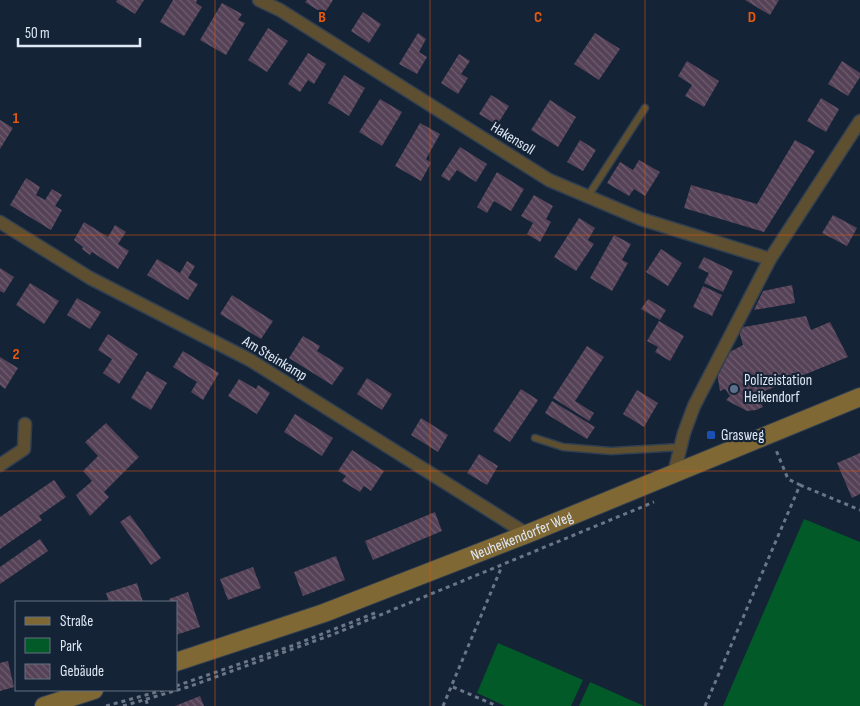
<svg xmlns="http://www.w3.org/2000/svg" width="860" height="706" viewBox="0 0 860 706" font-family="'Sofia Sans Condensed',sans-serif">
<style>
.green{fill:#015a27}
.building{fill:url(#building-back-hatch)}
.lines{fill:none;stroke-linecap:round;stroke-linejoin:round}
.lane-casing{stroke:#303f51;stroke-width:9}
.street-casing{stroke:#303f51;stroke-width:15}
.secondary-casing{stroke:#303f51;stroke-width:20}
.path{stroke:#6b7788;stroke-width:3;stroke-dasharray:4 4;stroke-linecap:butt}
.lane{stroke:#5e4f30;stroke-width:6}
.street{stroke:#5e4f30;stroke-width:12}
.secondary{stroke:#806834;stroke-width:18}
.grid{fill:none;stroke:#e8590c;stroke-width:1;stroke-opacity:0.55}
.service-dot{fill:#5c6f8a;stroke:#142336;stroke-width:2}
.transit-dot{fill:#1a4fb4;stroke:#142336;stroke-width:2}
.labels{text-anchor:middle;stroke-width:4.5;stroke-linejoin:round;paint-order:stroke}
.street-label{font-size:15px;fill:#dee8f5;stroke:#142336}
.poi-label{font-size:15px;fill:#dee8f5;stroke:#142336;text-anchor:start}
.grid-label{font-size:16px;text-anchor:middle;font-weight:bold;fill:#e8590c;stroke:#142336;stroke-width:4.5;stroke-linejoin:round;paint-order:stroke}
</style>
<defs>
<pattern id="building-back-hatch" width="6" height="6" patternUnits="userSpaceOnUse" patternTransform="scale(1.25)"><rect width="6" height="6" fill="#564257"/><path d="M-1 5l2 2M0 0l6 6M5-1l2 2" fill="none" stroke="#6e5d70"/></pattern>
</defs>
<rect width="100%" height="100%" fill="#142336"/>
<g class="green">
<path d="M804 519 860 542V706H723Z"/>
<path d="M498 643 583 680 571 706H505L477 693Z"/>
<path d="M590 682 644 706H579Z"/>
</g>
<g class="building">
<path d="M117 0H144L135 14 116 2Z"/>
<path d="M173 0H197L196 3 202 7 184 36 160 22Z"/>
<path d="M307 0H333L324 14 305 2Z"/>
<path d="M745 0H779L770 15Z"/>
<path d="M222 3 242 14 238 20 245 23 226 55 200 40Z"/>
<path d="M363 12 381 24 369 43 351 31Z"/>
<path d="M268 28 288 41 267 72 248 60Z"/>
<path d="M418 33 426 39 419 52 427 57 417 74 399 64Z"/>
<path d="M595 33 620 49 599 80 574 64Z"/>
<path d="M308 53 326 64 314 84 308 80 300 92 288 84Z"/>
<path d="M459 54 470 61 461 74 468 78 458 94 441 83Z"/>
<path d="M687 61 719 81 704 107 685 96 692 85 678 76Z"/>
<path d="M842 61 860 73V77L848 96 828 84Z"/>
<path d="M344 75 365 88 349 116 328 103Z"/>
<path d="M491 95 509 106 497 125 479 114Z"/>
<path d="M821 98 839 109 826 132 807 121Z"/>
<path d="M380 99 402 112 382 146 359 132Z"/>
<path d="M550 100 576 117 558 147 531 130Z"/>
<path d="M0 120 13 128 0 149Z"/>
<path d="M420 123 440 134 426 159 431 163 421 181 395 166Z"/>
<path d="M580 140 596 150 583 171 567 162Z"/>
<path d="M795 140 815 151 764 232 684 208 691 185 757 204Z"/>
<path d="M460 147 487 164 476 182 457 170 449 181 441 176Z"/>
<path d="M639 160 660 172 645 196 634 189 629 196 607 183 620 162 633 170Z"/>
<path d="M497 172 524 189 511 211 494 201 487 213 477 207Z"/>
<path d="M26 178 40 187 36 195 45 200 52 189 62 195 55 206 62 210 51 230 10 205Z"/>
<path d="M534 195 553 206 546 219 551 222 540 242 527 234 533 223 521 216Z"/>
<path d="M833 215 857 228 847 246 822 233Z"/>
<path d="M579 218 595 228 588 240 594 244 576 271 554 257Z"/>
<path d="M84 222 108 237 115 225 126 232 118 244 129 251 118 269 92 252 90 255 82 249 83 247 74 240Z"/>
<path d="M614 235 631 244 622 260 628 263 612 291 590 278Z"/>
<path d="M661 249 682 263 668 286 646 272Z"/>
<path d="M704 257 733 271 723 292 704 283 709 273 698 268Z"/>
<path d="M157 259 180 273 187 261 195 266 188 278 198 284 188 300 147 275Z"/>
<path d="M0 268 14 277 4 293 0 291Z"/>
<path d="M30 283 59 301 44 324 16 305Z"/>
<path d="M792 285 795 303 754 310 763 291Z"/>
<path d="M703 286 722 295 712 316 693 307Z"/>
<path d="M232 295 273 321 261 339 220 314Z"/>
<path d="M77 298 101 312 90 329 67 315Z"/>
<path d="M648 299 666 310 660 320 641 309Z"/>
<path d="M806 316 811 330 830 322 848 357 757 394 763 407 756 410 747 411 726 400 730 396 725 389 720 391 717 373 726 354 743 345 738 328Z"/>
<path d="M659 321 684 336 670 361 655 352 658 347 647 341Z"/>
<path d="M108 334 138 354 119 384 103 373 112 359 98 350Z"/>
<path d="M303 336 320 346 317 351 344 368 332 385 289 358Z"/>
<path d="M587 346 604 357 575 401 594 413 589 421 553 398Z"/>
<path d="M183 351 219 373 203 400 191 392 197 382 173 367Z"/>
<path d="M0 357 18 368 5 389 0 385Z"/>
<path d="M147 371 167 383 151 410 131 398Z"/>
<path d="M367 378 392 394 382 410 357 394Z"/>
<path d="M239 379 256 389 258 385 270 393 257 414 228 396Z"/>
<path d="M521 389 538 400 510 442 493 431Z"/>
<path d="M637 390 658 403 644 427 623 414Z"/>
<path d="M552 401 595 427 587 439 545 413Z"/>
<path d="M295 414 333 438 322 456 284 432Z"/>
<path d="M421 418 448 435 438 452 411 435Z"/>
<path d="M106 423 139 457 104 492 109 497 90 516 76 495 92 481 83 471 98 456 85 442Z"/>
<path d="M352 450 384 471 371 491 364 486 360 492 342 481 346 476 338 471Z"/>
<path d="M860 453V494L852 498 837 463Z"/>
<path d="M479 454 498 466 487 485 467 473Z"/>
<path d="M54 480 66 497 39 516 42 520 0 549V517Z"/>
<path d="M435 512 442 531 373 560 365 541Z"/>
<path d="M130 515 161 558 151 565 120 522Z"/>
<path d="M40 539 48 551 0 584V567Z"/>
<path d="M336 556 345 580 303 596 294 572Z"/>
<path d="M253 567 261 588 228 600 220 579Z"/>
<path d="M137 583 143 602H109L106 593Z"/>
<path d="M188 592 200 627 176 635V602H170L169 599Z"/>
<path d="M8 661 14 687 0 691V663Z"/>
<path d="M200 696 204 706H175Z"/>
</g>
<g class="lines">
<g class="lane-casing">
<g id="lane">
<path d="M588 196 645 108"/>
<path d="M535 438 563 447 611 451 681 447"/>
</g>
</g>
<g class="street-casing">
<g id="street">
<path d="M259 0 280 10 549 180 641 219 770 259"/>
<path d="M0 222 90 278 250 360 527 534"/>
<path d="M0 465 24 449 25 424"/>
<path d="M674 473 684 433 694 406 770 259 860 121"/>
</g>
</g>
<g class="secondary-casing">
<g id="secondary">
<path id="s1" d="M176 662 324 613 527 534 860 397"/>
<path d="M44 706 94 690"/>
</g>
</g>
<g class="path">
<path d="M800 485 860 510"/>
<path d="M176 686 294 645 375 613"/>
<path d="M453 687 497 706"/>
<path d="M146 700 148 706"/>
<path d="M106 706 164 690"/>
<path d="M123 706 188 687 334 634 654 502"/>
<path d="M443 706 502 566"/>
<path d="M705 706 800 485 788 479 776 450"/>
</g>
<use href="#lane" class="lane"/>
<use href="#street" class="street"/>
<use href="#secondary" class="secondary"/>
</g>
<path class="grid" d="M215 0V706M430 0V706M645 0V706M0 235H860M0 471H860"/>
<circle class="service-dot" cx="734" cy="389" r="5"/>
<rect class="transit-dot" x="706" y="430" width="10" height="10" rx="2.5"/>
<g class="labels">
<g class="street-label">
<text transform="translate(513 138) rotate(32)" y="5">Hakensoll</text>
<text transform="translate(275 358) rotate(31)" y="5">Am Steinkamp</text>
<text dy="5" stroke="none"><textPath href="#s1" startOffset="368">Neuheikendorfer Weg</textPath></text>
</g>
<g class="poi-label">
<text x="744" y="385">Polizeistation<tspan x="744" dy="17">Heikendorf</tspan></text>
<text x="721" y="440">Grasweg</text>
</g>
</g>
<g class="grid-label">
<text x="322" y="22">B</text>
<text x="538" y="22">C</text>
<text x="752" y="22">D</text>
<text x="16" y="123">1</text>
<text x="16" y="359">2</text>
</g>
<rect x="15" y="601" width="162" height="90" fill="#142336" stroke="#657282"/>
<rect x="25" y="617" width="25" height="8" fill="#806834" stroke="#657282"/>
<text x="60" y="626" font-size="15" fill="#dee8f5">Straße</text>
<rect x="25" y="638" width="25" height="15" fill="#015a27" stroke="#657282"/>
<text x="60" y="651" font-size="15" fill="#dee8f5">Park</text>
<rect x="25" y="664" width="25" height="15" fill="url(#building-back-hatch)" stroke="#657282"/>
<text x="60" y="676" font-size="15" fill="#dee8f5">Gebäude</text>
<path d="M18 38v8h122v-8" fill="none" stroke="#dee8f5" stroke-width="2.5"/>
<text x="25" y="38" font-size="15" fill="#dee8f5" stroke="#142336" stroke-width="4" paint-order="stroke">50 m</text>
</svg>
